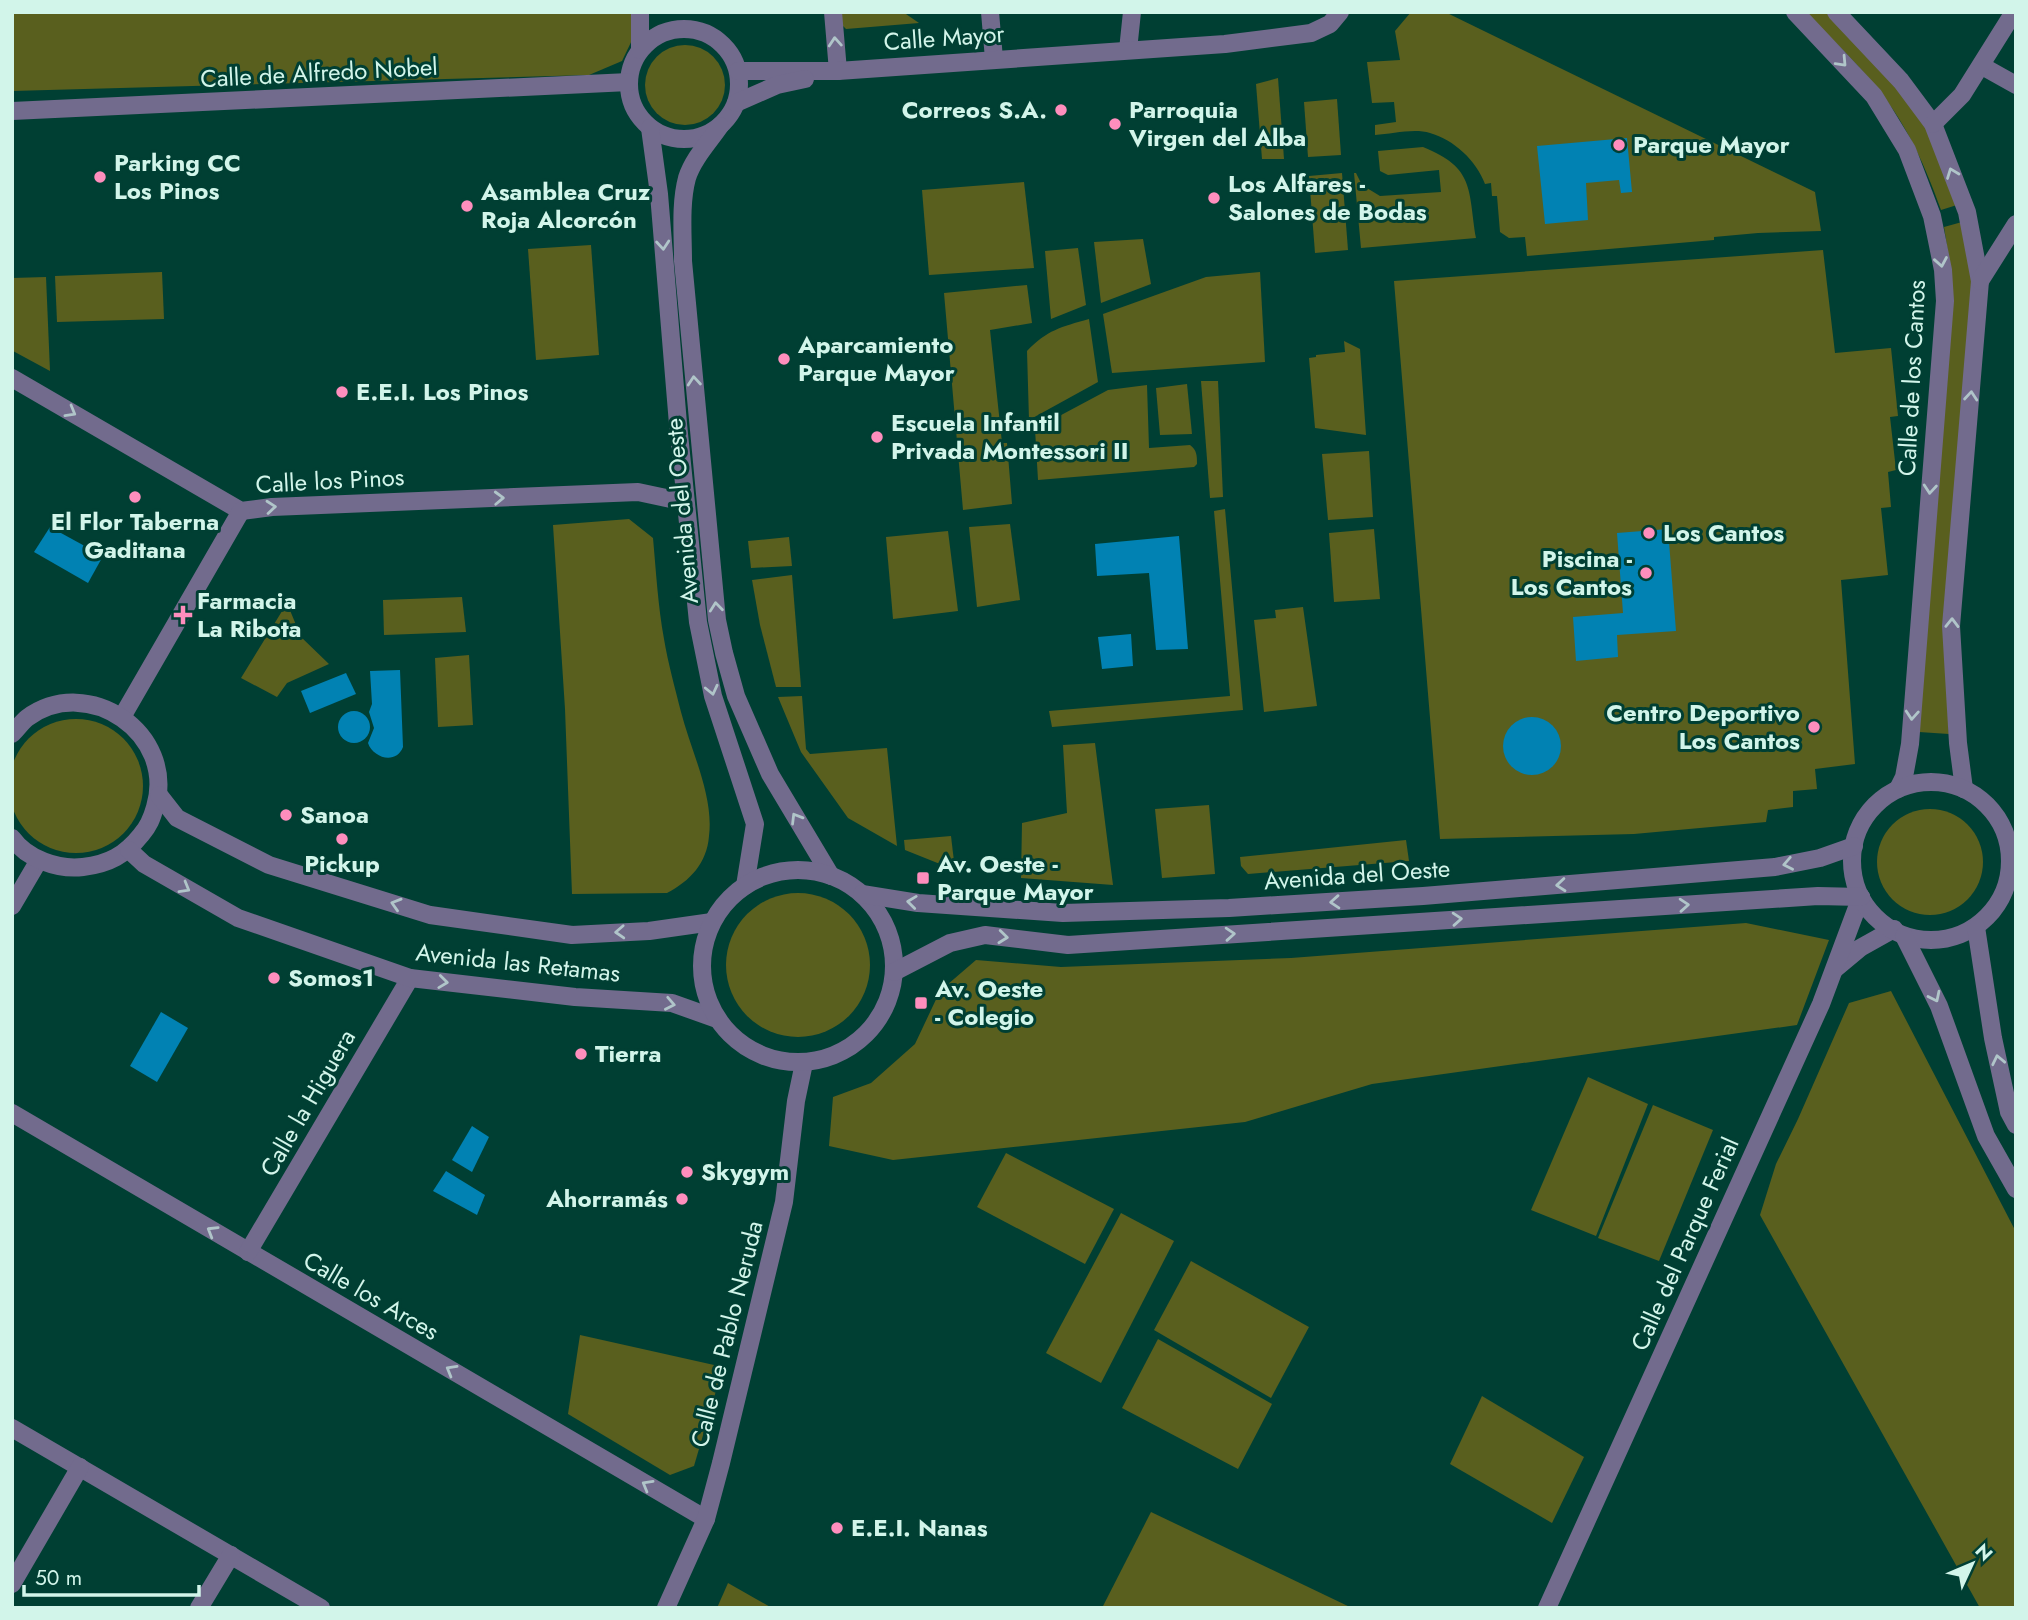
<svg xmlns="http://www.w3.org/2000/svg" width="2028" height="1620" viewBox="0 0 2028 1620" font-family="Jost,sans-serif">
<style>
.green{fill:#595f1e}
.water{fill:#0182b3}
.lines{fill:none;stroke-linecap:round;stroke-linejoin:round}
.minor{stroke:#726b8d;stroke-width:18}
.tertiary{stroke:#726b8d;stroke-width:18}
.oneway{stroke:#b0c5c9}
.poi-dot{fill:#fe8ebd;stroke:#003f33;stroke-width:2.5}
.labels{text-anchor:middle;stroke-width:6;stroke-linejoin:round;paint-order:stroke}
.street-label{font-size:24px;fill:#d2f5ea;stroke:#003f33}
.poi-label{font-size:24px;font-weight:bold;fill:#d2f5ea;stroke:#003f33;text-anchor:start}
</style>
<rect width="100%" height="100%" fill="#003f33"/>
<g class="green">
<path d="M12 12H636L634 36 622 61 589 75 12 91Z"/>
<path d="M841 12H903L919 23 846 29 842 25Z"/>
<path d="M1411 12H1445L1815 192 1821 231 1758 233 1714 237V240L1527 256 1525 237 1509 238 1500 232 1497 196H1492L1491 183 1485 184C1476 160 1454 140 1430 133 1414 128 1392 134 1375 135V125L1396 122 1394 102 1372 103 1367 62 1400 60 1395 31Z"/>
<path d="M1830 12 1875 58 1925 125 1957 205 1941 210C1932 185 1922 160 1909 136 1884 88 1844 51 1806 13Z"/>
<circle cx="685" cy="85" r="40"/>
<path d="M1278 78 1284 159H1262L1256 84Z"/>
<path d="M1337 99 1341 155 1308 157 1304 102Z"/>
<path d="M1423 147C1475 168 1468 189 1476 238L1361 248 1354 173H1356L1362 185 1380 196 1441 192 1439 170 1388 175 1380 171 1378 151Z"/>
<path d="M1342 173 1348 250 1315 253 1309 176Z"/>
<path d="M1024 182 1034 268 929 275 922 190Z"/>
<path d="M1962 222 1969 256 1972 290 1943 621 1949 734 1919 732 1949 259 1944 227Z"/>
<path d="M1143 239 1151 284 1101 303 1094 242Z"/>
<path d="M591 245 599 355 536 360 528 249Z"/>
<path d="M1078 248 1086 305 1051 319 1045 251Z"/>
<path d="M1823 250 1835 353 1891 348 1898 416 1890 417 1896 470 1888 472 1891 507 1881 508 1888 575 1841 580 1855 764 1815 769 1817 789 1793 791V807L1768 810 1766 822 1634 834 1440 839 1394 281Z"/>
<path d="M162 272 164 319 57 322 55 276Z"/>
<path d="M1260 272 1265 362 1112 373 1103 314 1206 277Z"/>
<path d="M46 277 50 371 13 351 12 278Z"/>
<path d="M1027 285 1032 323 990 330 1002 443H1007L1012 504 963 510 944 293Z"/>
<path d="M1089 319 1098 382 1029 420 1027 351C1047 330 1061 327 1089 319Z"/>
<path d="M1344 341 1360 349 1366 435 1315 428 1309 358 1316 357V355L1345 352Z"/>
<path d="M1201 381H1218L1223 497 1210 498Z"/>
<path d="M1187 384 1192 434 1160 435 1156 388Z"/>
<path d="M1147 385 1149 448 1190 445C1197 450 1197 456 1197 464L1194 467 1038 480 1035 429 1108 390Z"/>
<path d="M1369 451 1373 517 1328 520 1322 454Z"/>
<path d="M1225 509 1243 710 1052 727 1049 711 1230 696 1214 511Z"/>
<path d="M629 519 653 538C656 571 658 606 664 639 668 663 675 688 681 712 691 751 714 796 709 836 707 863 690 881 667 893L572 894 565 709 553 525Z"/>
<path d="M1010 524 1020 600 977 607 969 527Z"/>
<path d="M1374 529 1380 599 1334 602 1329 533Z"/>
<path d="M948 531 958 611 893 619 886 537Z"/>
<path d="M789 537 792 566 751 568 748 541Z"/>
<path d="M792 575 801 687H776L760 625 752 580Z"/>
<path d="M462 597 466 632 384 635 383 600Z"/>
<path d="M287 603 301 637 329 664 287 683 277 697 241 678Z"/>
<path d="M1303 607 1317 706 1264 712 1254 620 1276 618 1275 610Z"/>
<path d="M469 655 473 725 438 727 435 658Z"/>
<path d="M802 696 806 749 810 754 887 748 897 846 848 818 801 752 778 697Z"/>
<circle cx="76" cy="786" r="67"/>
<path d="M1095 743 1113 885 1021 878 1022 823 1067 813 1063 745Z"/>
<path d="M1209 805 1215 874 1162 878 1155 809Z"/>
<circle cx="1930" cy="862" r="53"/>
<path d="M951 836 955 870 905 850 904 840Z"/>
<path d="M1406 840 1409 861 1248 874 1241 866 1240 857Z"/>
<circle cx="798" cy="965" r="72"/>
<path d="M1746 923 1829 940 1797 1025 1372 1084 1245 1122 893 1160 829 1146 833 1097 871 1083 915 1044 940 991 976 960 1061 967 1291 958Z"/>
<path d="M1891 991 2016 1232V1608H1980L1760 1215 1776 1164 1798 1119 1849 1003Z"/>
<path d="M1588 1077 1648 1104 1596 1236 1531 1210Z"/>
<path d="M1653 1105 1713 1130 1659 1261 1598 1238Z"/>
<path d="M1006 1153 1114 1209 1085 1264 977 1207Z"/>
<path d="M1121 1213 1174 1241 1101 1383 1046 1353Z"/>
<path d="M1191 1261 1309 1327 1271 1398 1154 1330Z"/>
<path d="M580 1335 723 1367 694 1466 670 1475 568 1414Z"/>
<path d="M1158 1339 1272 1404 1238 1469 1122 1408Z"/>
<path d="M1482 1396 1584 1457 1552 1523 1450 1464Z"/>
<path d="M1151 1512 1352 1608H1102Z"/>
<path d="M728 1583 772 1608H717Z"/>
</g>
<g class="water">
<path d="M1627 138 1632 192 1621 193 1619 180 1586 183 1588 220 1545 224 1537 146Z"/>
<path d="M50 527 103 556 88 583 34 552Z"/>
<path d="M1668 529 1676 631 1617 635 1618 657 1576 661 1573 617 1623 613 1617 533Z"/>
<path d="M1179 536 1188 649 1156 650 1149 573 1097 576 1095 544Z"/>
<path d="M1131 634 1133 666 1102 669 1098 637Z"/>
<path d="M400 670 403 747C396 765 373 758 368 743L374 728 369 712 372 704 370 671Z"/>
<path d="M346 673 356 694 310 713 301 691Z"/>
<circle cx="354" cy="727" r="16"/>
<circle cx="1532" cy="746" r="29"/>
<path d="M161 1012 188 1028 157 1082 130 1066Z"/>
<path d="M472 1126 489 1137 472 1172 452 1160Z"/>
<path d="M446 1171 485 1195 477 1215 433 1191Z"/>
</g>
<g class="lines">
<g class="minor">
<path d="M833 12 838 71"/>
<path d="M990 12 994 59"/>
<path d="M1795 12 1874 96 1907 150 1932 216 1943 270 1945 301 1910 744 1904 777 1898 789"/>
<path d="M1836 12 1901 81 1933 124 1967 212 1980 281 1951 626 1958 743 1964 789"/>
<circle cx="684" cy="84" r="55"/>
<path d="M640 50V12"/>
<path d="M1128 50 1132 12"/>
<path d="M1982 66 2016 85"/>
<path d="M738 71H838L1225 44 1311 33 1330 24 1340 12"/>
<path d="M736 103 777 85 805 79"/>
<path d="M12 111 629 82"/>
<path d="M1933 124 1962 95 2014 12"/>
<path d="M720 126C709 142 693 159 687 178 680 204 683 235 683 261L717 620 724 653 736 696 770 774 831 876"/>
<path d="M650 128 659 194 678 424 698 622 713 696 755 824 745 886"/>
<path d="M1980 281 2016 224"/>
<path d="M12 378 241 511 272 507 638 492 685 502"/>
<path d="M122 717 241 511"/>
<path d="M12 906 39 860"/>
<path d="M1836 968 1860 948 1894 929"/>
<path d="M12 1113 706 1519"/>
<path d="M248 1252 410 978"/>
<path d="M12 1428 321 1608"/>
<path d="M12 1584 80 1467"/>
<path d="M199 1608 231 1555"/>
<path d="M666 1608 706 1519 721 1463 784 1202 796 1101 804 1063"/>
<path d="M1547 1608 1821 1004 1861 897"/>
</g>
<g class="tertiary">
<path d="M12 734C17 729 22 722 27 718 88 673 177 734 155 807 152 818 149 826 141 835 125 855 109 864 83 867 58 870 27 859 12 838"/>
<circle cx="1931" cy="861" r="79"/>
<path d="M159 795 177 818 269 865 430 915 572 935 649 931 712 922"/>
<path d="M129 850 144 864 238 918 410 978 575 997 672 1003 717 1019"/>
<circle cx="798" cy="966" r="96"/>
<path d="M862 894 918 903 1063 913 1229 908 1423 896 1775 867 1820 858 1854 846"/>
<path d="M1976 927 1993 1038 2009 1112 2016 1125"/>
<path d="M1904 936 1939 1006 1986 1136 2016 1189"/>
<path d="M894 972 950 943 985 935 1068 945 1818 896 1861 897"/>
</g>
</g>
<defs><path id="oneway-chevron" d="M-2-3.5L2.5 0L-2 3.5" fill="none" stroke-width="1.6" stroke-linecap="round" stroke-linejoin="round" transform="scale(1.75)"/></defs>
<g class="oneway">
<use href="#oneway-chevron" transform="translate(835 42) rotate(-94)"/>
<use href="#oneway-chevron" transform="translate(1842 62) rotate(47)"/>
<use href="#oneway-chevron" transform="translate(1952 173) rotate(-111)"/>
<use href="#oneway-chevron" transform="translate(663 245) rotate(85)"/>
<use href="#oneway-chevron" transform="translate(1941 262) rotate(80)"/>
<use href="#oneway-chevron" transform="translate(694 381) rotate(-95)"/>
<use href="#oneway-chevron" transform="translate(1971 396) rotate(-85)"/>
<use href="#oneway-chevron" transform="translate(71 412) rotate(30)"/>
<use href="#oneway-chevron" transform="translate(1930 489) rotate(95)"/>
<use href="#oneway-chevron" transform="translate(499 498) rotate(-2)"/>
<use href="#oneway-chevron" transform="translate(271 507) rotate(-5)"/>
<use href="#oneway-chevron" transform="translate(716 607) rotate(-96)"/>
<use href="#oneway-chevron" transform="translate(1952 623) rotate(-89)"/>
<use href="#oneway-chevron" transform="translate(712 690) rotate(77)"/>
<use href="#oneway-chevron" transform="translate(1912 715) rotate(94)"/>
<use href="#oneway-chevron" transform="translate(796 818) rotate(-121)"/>
<use href="#oneway-chevron" transform="translate(1788 864) rotate(169)"/>
<use href="#oneway-chevron" transform="translate(1561 885) rotate(175)"/>
<use href="#oneway-chevron" transform="translate(185 888) rotate(30)"/>
<use href="#oneway-chevron" transform="translate(912 902) rotate(-173)"/>
<use href="#oneway-chevron" transform="translate(1335 902) rotate(176)"/>
<use href="#oneway-chevron" transform="translate(396 904) rotate(-163)"/>
<use href="#oneway-chevron" transform="translate(1684 905) rotate(-4)"/>
<use href="#oneway-chevron" transform="translate(1457 919) rotate(-4)"/>
<use href="#oneway-chevron" transform="translate(620 932) rotate(177)"/>
<use href="#oneway-chevron" transform="translate(1230 934) rotate(-4)"/>
<use href="#oneway-chevron" transform="translate(1003 937) rotate(6)"/>
<use href="#oneway-chevron" transform="translate(443 982) rotate(7)"/>
<use href="#oneway-chevron" transform="translate(1935 997) rotate(64)"/>
<use href="#oneway-chevron" transform="translate(670 1004) rotate(11)"/>
<use href="#oneway-chevron" transform="translate(1998 1060) rotate(-102)"/>
<use href="#oneway-chevron" transform="translate(212 1231) rotate(-149)"/>
<use href="#oneway-chevron" transform="translate(451 1370) rotate(-150)"/>
<use href="#oneway-chevron" transform="translate(647 1485) rotate(-150)"/>
</g>
<g class="poi-dot">
<circle cx="1061" cy="110" r="7"/>
<circle cx="1115" cy="124" r="7"/>
<circle cx="1619" cy="145" r="7"/>
<circle cx="100" cy="177" r="7"/>
<circle cx="1214" cy="198" r="7"/>
<circle cx="467" cy="206" r="7"/>
<circle cx="784" cy="359" r="7"/>
<circle cx="342" cy="392" r="7"/>
<circle cx="877" cy="437" r="7"/>
<circle cx="135" cy="497" r="7"/>
<circle cx="1649" cy="533" r="7"/>
<circle cx="1646" cy="573" r="7"/>
<path d="M179.5 604.5h7v7h7v7h-7v7h-7v-7h-7v-7h7z"/>
<circle cx="1814" cy="727" r="7"/>
<circle cx="286" cy="815" r="7"/>
<circle cx="342" cy="839" r="7"/>
<rect x="916" y="871" width="14" height="14" rx="3.5"/>
<circle cx="274" cy="978" r="7"/>
<rect x="914" y="996" width="14" height="14" rx="3.5"/>
<circle cx="581" cy="1054" r="7"/>
<circle cx="687" cy="1172" r="7"/>
<circle cx="682" cy="1199" r="7"/>
<circle cx="837" cy="1528" r="7"/>
</g>
<g class="labels">
<g class="street-label">
<text transform="translate(944 38) rotate(-4)" y="8">Calle Mayor</text>
<text transform="translate(319 73) rotate(-3)" y="8">Calle de Alfredo Nobel</text>
<text transform="translate(1912 378) rotate(-87)" y="8">Calle de los Cantos</text>
<text transform="translate(330 481) rotate(-3)" y="8">Calle los Pinos</text>
<text transform="translate(682 511) rotate(-95)" y="8">Avenida del Oeste</text>
<text transform="translate(1357 875) rotate(-4)" y="8">Avenida del Oeste</text>
<text transform="translate(518 963) rotate(6)" y="8">Avenida las Retamas</text>
<text transform="translate(308 1103) rotate(-60)" y="8">Calle la Higuera</text>
<text transform="translate(1685 1244) rotate(-66)" y="8">Calle del Parque Ferial</text>
<text transform="translate(371 1296) rotate(30)" y="8">Calle los Arces</text>
<text transform="translate(727 1334) rotate(-76)" y="8">Calle de Pablo Neruda</text>
</g>
<g class="poi-label">
<text x="1047" y="118" text-anchor="end">Correos S.A.</text>
<text x="1129" y="118">Parroquia<tspan x="1129" dy="28">Virgen del Alba</tspan></text>
<text x="1633" y="153">Parque Mayor</text>
<text x="114" y="171">Parking CC<tspan x="114" dy="28">Los Pinos</tspan></text>
<text x="1228" y="192">Los Alfares -<tspan x="1228" dy="28">Salones de Bodas</tspan></text>
<text x="481" y="200">Asamblea Cruz<tspan x="481" dy="28">Roja Alcorcón</tspan></text>
<text x="798" y="353">Aparcamiento<tspan x="798" dy="28">Parque Mayor</tspan></text>
<text x="356" y="400">E.E.I. Los Pinos</text>
<text x="891" y="431">Escuela Infantil<tspan x="891" dy="28">Privada Montessori II</tspan></text>
<text x="135" y="530" text-anchor="middle">El Flor Taberna<tspan x="135" dy="28">Gaditana</tspan></text>
<text x="1663" y="541">Los Cantos</text>
<text x="1632" y="567" text-anchor="end">Piscina -<tspan x="1632" dy="28">Los Cantos</tspan></text>
<text x="197" y="609">Farmacia<tspan x="197" dy="28">La Ribota</tspan></text>
<text x="1800" y="721" text-anchor="end">Centro Deportivo<tspan x="1800" dy="28">Los Cantos</tspan></text>
<text x="300" y="823">Sanoa</text>
<text x="342" y="872" text-anchor="middle">Pickup</text>
<text x="937" y="872">Av. Oeste -<tspan x="937" dy="28">Parque Mayor</tspan></text>
<text x="288" y="986">Somos1</text>
<text x="935" y="997">Av. Oeste<tspan x="935" dy="28">- Colegio</tspan></text>
<text x="595" y="1062">Tierra</text>
<text x="701" y="1180">Skygym</text>
<text x="668" y="1207" text-anchor="end">Ahorramás</text>
<text x="851" y="1536">E.E.I. Nanas</text>
</g>
</g>
<rect width="2028" height="1620" fill="none" stroke="#d2f5ea" stroke-width="28"/>
<g transform="translate(1972 1564) rotate(46)" stroke="#003f33" stroke-width="5" paint-order="stroke">
<path d="M0-5L12 26L0 18L-12 26Z" fill="#d2f5ea"/>
<text y="-10" font-size="19" font-weight="bold" text-anchor="middle" fill="#d2f5ea">N</text>
</g>
<path d="M24 1585v10h175v-10" fill="none" stroke="#d2f5ea" stroke-width="3.5"/>
<text x="35" y="1585" font-size="21" fill="#d2f5ea" stroke="#003f33" stroke-width="5" paint-order="stroke">50 m</text>
</svg>
